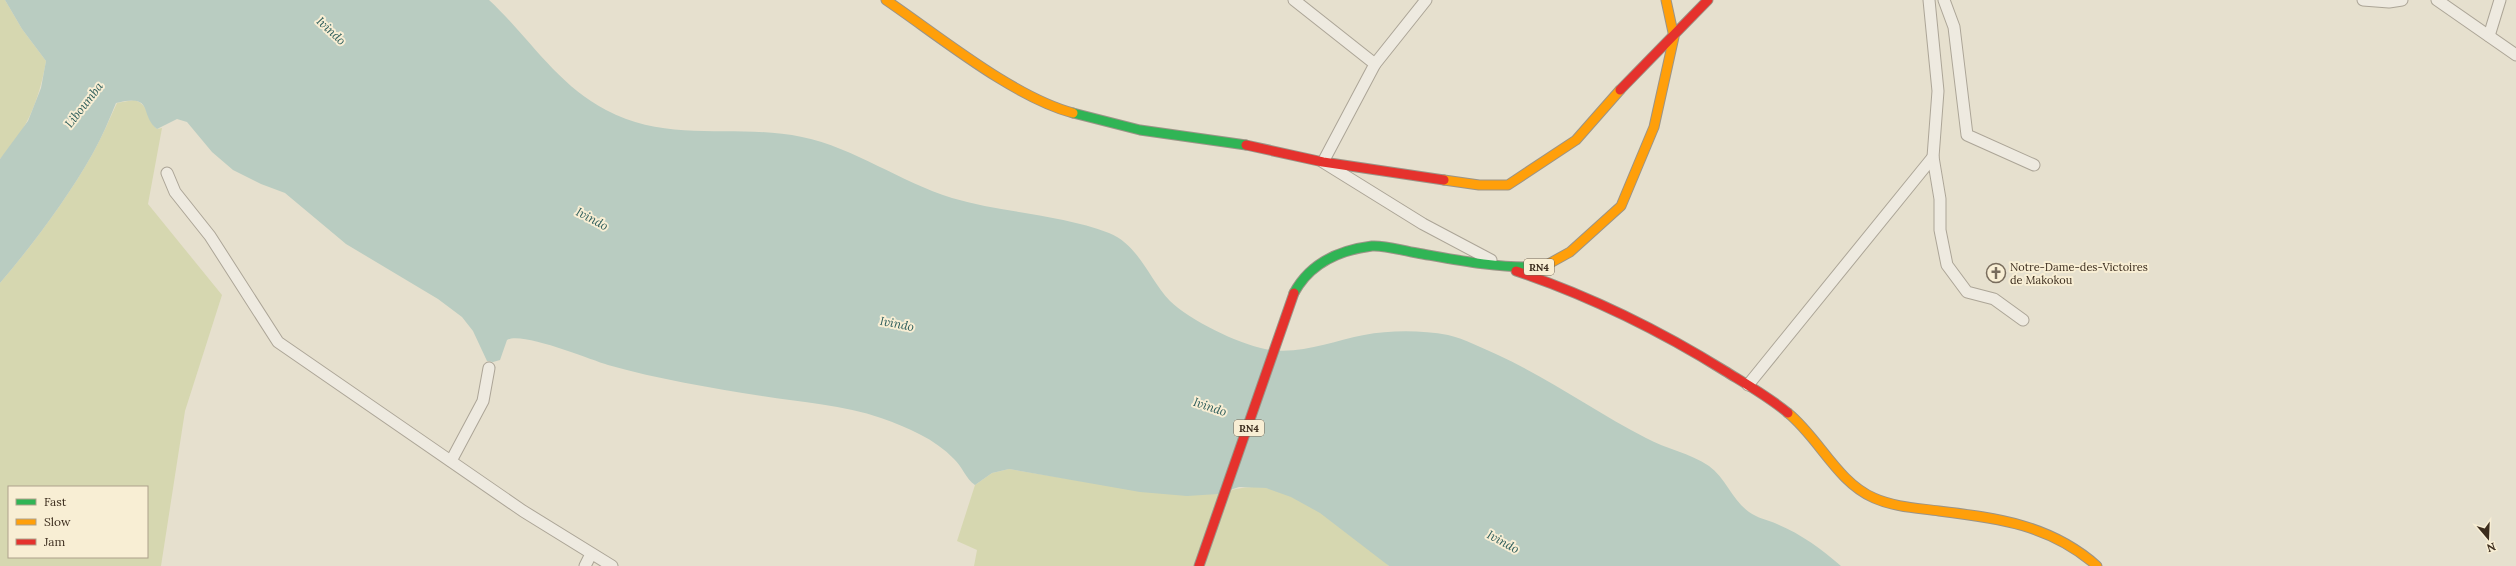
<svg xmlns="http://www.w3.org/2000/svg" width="2516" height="566" viewBox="0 0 2516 566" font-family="Lora,serif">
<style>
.green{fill:#d6d7b0;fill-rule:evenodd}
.water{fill:#b9ccc1}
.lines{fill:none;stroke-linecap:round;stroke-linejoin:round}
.street-casing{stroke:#aca597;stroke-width:13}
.fast-casing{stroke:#9b9487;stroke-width:11}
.slow-casing{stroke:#9b9487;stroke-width:11}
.jam-casing{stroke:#9b9487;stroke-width:11}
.street{stroke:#eeeae0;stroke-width:11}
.fast{stroke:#30b455;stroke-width:9}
.slow{stroke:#ff9f0a;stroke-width:9}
.jam{stroke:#e5322d;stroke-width:9}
.labels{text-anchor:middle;stroke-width:4;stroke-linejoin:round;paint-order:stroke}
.shield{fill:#f8eed4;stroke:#746755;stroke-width:1}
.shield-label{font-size:10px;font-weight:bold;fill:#3c2d1e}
.poi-label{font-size:11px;fill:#3c2d1e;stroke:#f8eed4;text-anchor:start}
.water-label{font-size:12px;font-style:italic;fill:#2c5c5a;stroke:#f8eed4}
</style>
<rect width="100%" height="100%" fill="#e6e0ce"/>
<g class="green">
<path d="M0 0H5L22 29 46 61C40 97 27 132 0 159Z"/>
<path d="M134 100C150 104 146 120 157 129L162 128 148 204 222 295 185 411 161 566H0V283C34 243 67 199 93 153 102 137 109 120 117 103ZM9 487H147V557H9Z"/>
<path d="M1009 469 1069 479 1218 494C1234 489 1249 485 1266 488 1301 494 1364 540 1389 566H974L977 550 957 541 975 485 992 473Z"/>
</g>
<path class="water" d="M5 0H489C528 36 557 85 606 110 670 144 735 123 802 137 855 148 900 182 952 198 1003 213 1059 214 1109 233 1139 245 1149 279 1170 301 1189 320 1239 344 1265 349 1298 356 1332 341 1364 335 1390 330 1421 330 1448 335 1465 339 1482 348 1498 355 1550 379 1596 412 1646 438 1666 449 1690 453 1709 466 1726 478 1732 500 1749 512 1757 518 1768 520 1777 524 1801 534 1822 549 1841 566H1389L1320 513 1291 497 1266 488 1239 487 1218 494 1187 496 1140 492 1009 469 992 473 975 485C966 479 962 466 954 459 935 439 907 427 881 418 844 405 801 402 762 396 710 388 658 379 608 365 589 359 521 331 507 340L500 360 493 362 487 361 473 331 462 317 438 299 346 244 285 193 261 184 233 170 212 152 187 122 177 119 157 129C139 115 155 93 116 103 109 120 102 137 93 153 67 199 34 243 0 283V159L28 121 41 88 46 61 22 29Z"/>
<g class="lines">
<g class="street-casing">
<g id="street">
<path d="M1294 0 1375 64"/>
<path d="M1426 0 1375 64 1323 162 1423 224 1491 260"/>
<path d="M1929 0 1938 91 1933 157 1940 199V230L1947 265 1967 292 1994 299 2023 320"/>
<path d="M1944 0 1954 27 1967 135 2034 165"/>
<path d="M2363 0 2389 2 2402 0"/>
<path d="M2437 0 2516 55"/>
<path d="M2489 36 2500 0"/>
<path d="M167 173 175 192 210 236 278 342 523 511 612 566"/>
<path d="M1748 385 1933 157"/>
<path d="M451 461 483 401 489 368"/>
<path d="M585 566 591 554"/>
</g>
</g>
<g class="fast-casing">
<g id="fast">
<path d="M1073 113 1140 130 1246 145"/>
<path d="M1294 293C1310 263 1340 250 1372 246 1385 245 1403 251 1417 253 1457 260 1496 268 1537 267"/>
</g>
</g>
<g class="slow-casing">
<g id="slow">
<path d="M886 0C939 36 1013 97 1073 113"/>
<path d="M1444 180 1479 185H1508L1576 140 1620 90"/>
<path d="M1537 267H1543L1570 252 1621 206 1654 127 1674 37 1666 0"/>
<path d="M1788 413C1819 438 1837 482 1874 498 1894 507 1917 508 1939 511 1998 518 2051 525 2097 566"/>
</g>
</g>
<g class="jam-casing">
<g id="jam">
<path d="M1620 90 1708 0"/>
<path d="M1246 145 1323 162 1444 180"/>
<path d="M1516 271C1590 296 1659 330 1725 371 1746 384 1769 397 1788 413"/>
<path d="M1199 566 1294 293"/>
</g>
</g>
<use href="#street" class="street"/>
<use href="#fast" class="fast"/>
<use href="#slow" class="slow"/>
<use href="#jam" class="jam"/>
</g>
<defs>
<g id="church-ring" transform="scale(1)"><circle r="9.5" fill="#f8eed4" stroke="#786c5c" stroke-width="1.5"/><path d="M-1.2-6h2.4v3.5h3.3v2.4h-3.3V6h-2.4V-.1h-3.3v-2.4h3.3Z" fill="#786c5c"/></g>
</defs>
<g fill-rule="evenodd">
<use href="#church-ring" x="1996" y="273"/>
</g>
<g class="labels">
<g class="shield">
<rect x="1524" y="259" width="30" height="16" rx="3"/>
<rect x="1234" y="420" width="30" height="16" rx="3"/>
</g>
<g class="shield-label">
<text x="1539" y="271">RN4</text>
<text x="1249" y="432">RN4</text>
</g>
<g class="poi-label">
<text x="2010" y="271">Notre-Dame-des-Victoires<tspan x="2010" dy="13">de Makokou</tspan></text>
</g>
<g class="water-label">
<text transform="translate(331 31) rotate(43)" y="4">Ivindo</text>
<text transform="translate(84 105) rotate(-52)" y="4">Liboumba</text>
<text transform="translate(592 219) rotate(28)" y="4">Ivindo</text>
<text transform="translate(897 324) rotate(11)" y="4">Ivindo</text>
<text transform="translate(1210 407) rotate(19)" y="4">Ivindo</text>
<text transform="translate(1503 542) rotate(29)" y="4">Ivindo</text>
</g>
</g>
<rect x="8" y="486" width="140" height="72" fill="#f8eed4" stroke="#ada18b"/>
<rect x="16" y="499" width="20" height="6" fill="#30b455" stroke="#ada18b"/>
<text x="44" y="506" font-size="12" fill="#3c2d1e">Fast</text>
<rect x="16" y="519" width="20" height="6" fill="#ff9f0a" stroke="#ada18b"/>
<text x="44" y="526" font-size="12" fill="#3c2d1e">Slow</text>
<rect x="16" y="539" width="20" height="6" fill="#e5322d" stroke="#ada18b"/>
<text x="44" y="546" font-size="12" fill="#3c2d1e">Jam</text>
<g transform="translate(2488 538) rotate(161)" stroke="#f8eed4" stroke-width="3" paint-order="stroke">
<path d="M0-3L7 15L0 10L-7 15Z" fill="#3c2d1e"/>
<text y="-6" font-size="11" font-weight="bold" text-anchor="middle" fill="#3c2d1e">N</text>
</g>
</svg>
